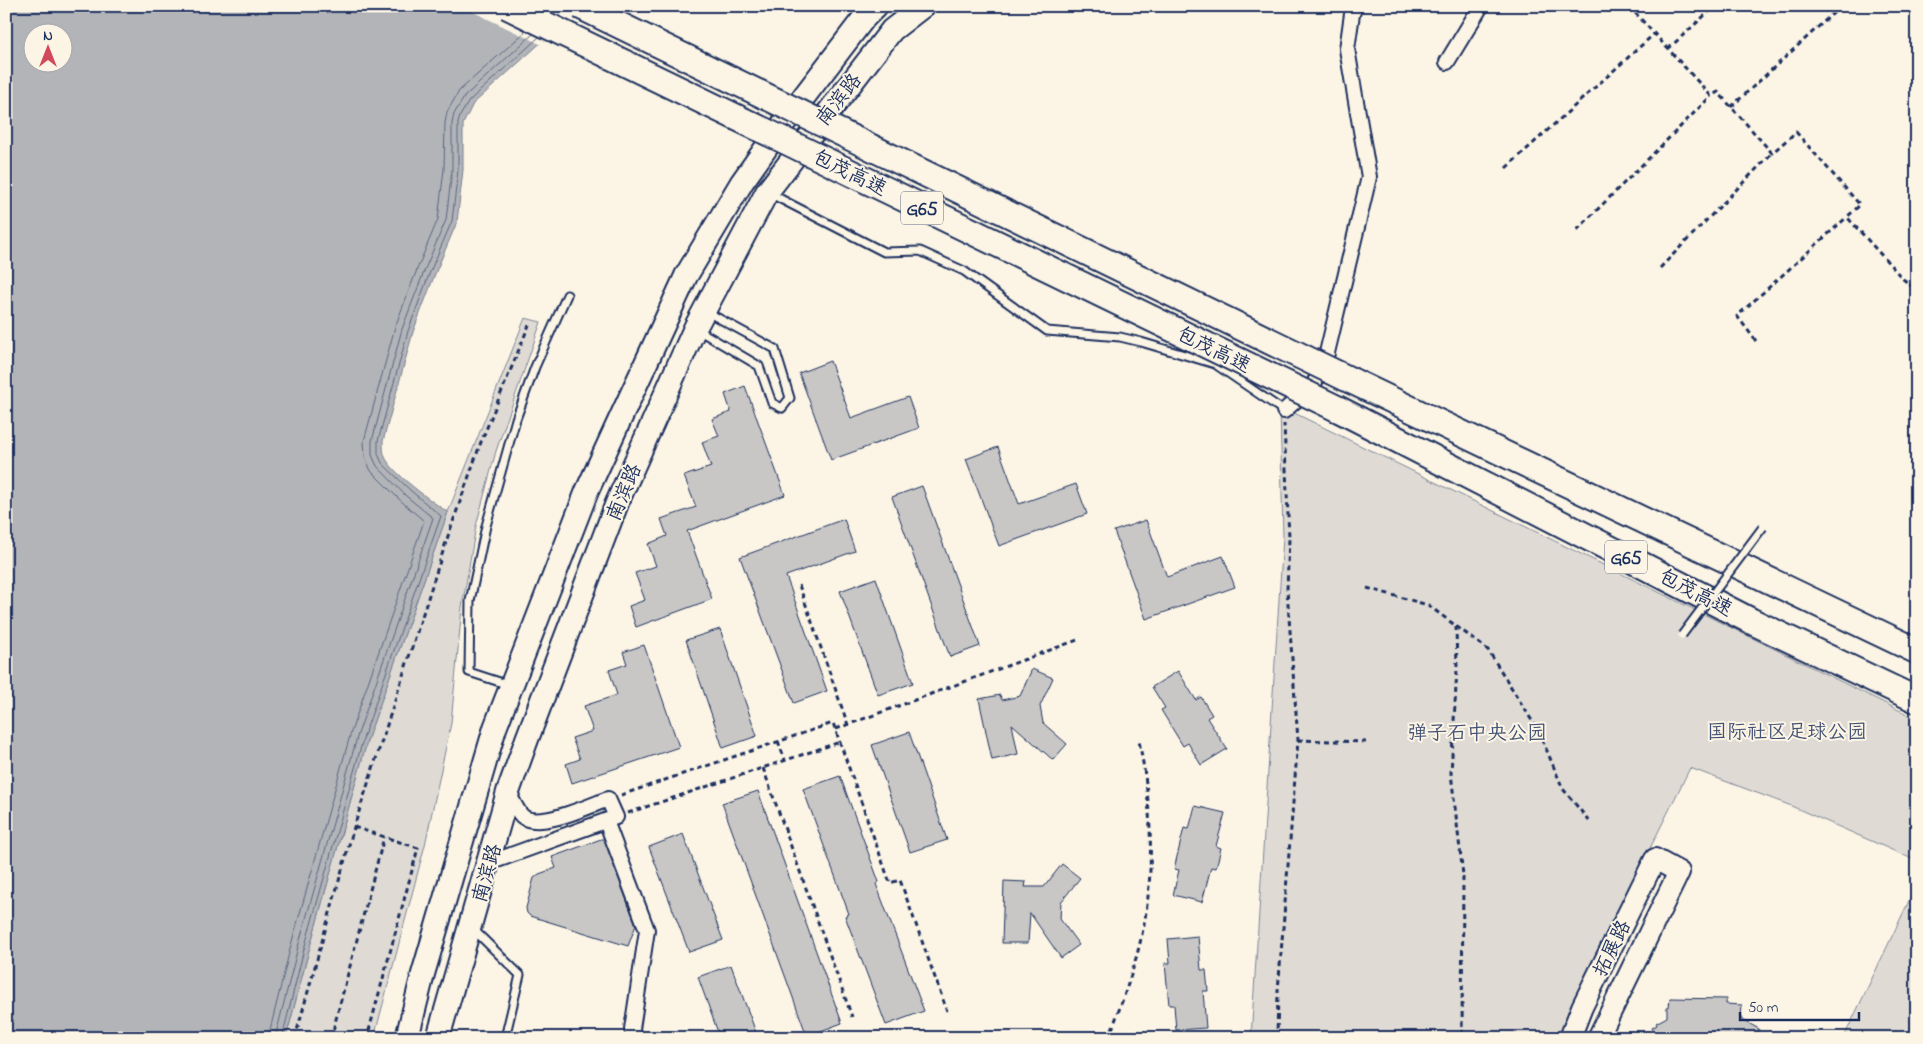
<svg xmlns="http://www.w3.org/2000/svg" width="1923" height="1044" viewBox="0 0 1923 1044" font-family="'Indie Flower','LXGW WenKai TC',sans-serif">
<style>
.green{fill:#dfdbd4;stroke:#7d8599}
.water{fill:#b2b4b8;stroke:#767f94;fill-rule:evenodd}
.pier{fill:#fcf5e5}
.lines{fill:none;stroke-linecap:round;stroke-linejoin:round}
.shore{stroke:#576482;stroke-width:1}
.building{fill:#c8c7c6;stroke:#1b2f5e}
.lane-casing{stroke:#1b2f5e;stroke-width:11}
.street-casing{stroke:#1b2f5e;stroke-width:18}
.secondary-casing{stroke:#1b2f5e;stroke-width:24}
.primary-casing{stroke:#1b2f5e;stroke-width:26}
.highway-casing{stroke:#1b2f5e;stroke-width:29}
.path{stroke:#1b2f5e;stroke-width:3;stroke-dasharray:5 4;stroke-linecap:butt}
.lane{stroke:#fcf5e5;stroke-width:7}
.street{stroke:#fcf5e5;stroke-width:14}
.secondary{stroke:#fcf5e5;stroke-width:20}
.primary{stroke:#fcf5e5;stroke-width:22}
.highway{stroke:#fcf5e5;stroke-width:25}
.lane-bridge-casing{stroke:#1b2f5e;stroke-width:11;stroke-linecap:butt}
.highway-bridge-casing{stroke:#1b2f5e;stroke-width:29;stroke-linecap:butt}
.lane-bridge{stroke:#fcf5e5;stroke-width:7}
.highway-bridge{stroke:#fcf5e5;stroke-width:25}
.labels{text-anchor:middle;stroke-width:4;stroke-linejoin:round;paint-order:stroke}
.shield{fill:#fcf5e5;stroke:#5e6a86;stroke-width:1}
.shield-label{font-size:19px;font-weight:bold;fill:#1b2f5e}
.street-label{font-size:20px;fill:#1b2f5e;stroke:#fcf5e5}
.park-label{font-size:20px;fill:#425176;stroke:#fcf5e5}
</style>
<rect width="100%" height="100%" fill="#fcf5e5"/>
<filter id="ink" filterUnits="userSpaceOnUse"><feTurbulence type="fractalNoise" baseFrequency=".02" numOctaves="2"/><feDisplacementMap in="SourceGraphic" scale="10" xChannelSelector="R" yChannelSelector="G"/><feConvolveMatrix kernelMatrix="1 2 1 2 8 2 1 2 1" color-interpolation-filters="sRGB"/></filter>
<g filter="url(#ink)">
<g class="green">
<path d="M525 318 541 322 496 451 476 526 462 607 451 723 425 845 374 1038H286L309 950 368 738 448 512Z"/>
<path d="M1280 406 1917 719V861L1789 805 1690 768 1572 1005 1559 1038H1251L1283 537Z"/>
<path d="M1917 884V1038H1851L1845 1035Z"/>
</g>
<path class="water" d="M6 6H603L546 38 473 104 463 124V170L457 222 435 274 413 332 383 441C383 447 383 452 385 457 391 472 433 503 448 512L368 738 309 950 286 1038H6ZM32 32H62V62H32Z"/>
<path class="pier" d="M461 6H606L548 40 542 45Z"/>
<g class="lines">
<g class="shore">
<path d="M268 1038 291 945 351 732 424 521 401 501 371 471 365 457 364 441 395 327 418 267 438 219 444 169 445 123 447 112 459 91 526 31"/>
<path d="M275 1038 298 947 358 734 433 518 406 496 377 466 372 455V441L402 329 425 269 446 220 452 170V123L454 114 465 96 533 34"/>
<path d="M282 1038 304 949 364 736 441 516 411 491 382 463 378 454V441L408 331 430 272 452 221 458 170V123L460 116 469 101 539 37"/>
</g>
</g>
<g class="building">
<path d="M830 361 851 418 908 397 919 428 831 460 799 373Z"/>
<path d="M745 386 785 495 687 531 712 599 636 627 629 606 645 600 635 573 656 566 648 544 667 536 661 519 696 507 684 476 711 467 702 442 719 436 712 419 731 412 725 394Z"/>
<path d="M998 447 1019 504 1076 484 1087 514 999 546 966 459Z"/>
<path d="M922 486 980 646 950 657 892 497Z"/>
<path d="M844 519 855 551 786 576 827 691 794 703 740 557Z"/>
<path d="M1146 520 1167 577 1223 556 1235 587 1146 619 1114 531Z"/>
<path d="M876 578 913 683 878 695 840 591Z"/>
<path d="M720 629 757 736 723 748 686 640Z"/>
<path d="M644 645 679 747 572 783 566 764 580 759 572 738 593 731 584 706 617 695 609 670 627 664 623 652Z"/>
<path d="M1032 669 1053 678 1040 706 1043 723 1067 744 1053 760 1012 724 1018 754 992 760 979 699 1000 695 1002 700 1020 696Z"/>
<path d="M1178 671 1196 700 1201 697 1212 715 1207 718 1227 749 1201 765 1188 743 1183 746 1161 710 1165 708 1152 687Z"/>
<path d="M909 732 947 840 910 852 872 745Z"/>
<path d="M840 776 879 882 876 884 924 1011 886 1025 845 916 849 914 803 789Z"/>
<path d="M758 791 842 1023 807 1036 722 803Z"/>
<path d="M1195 806 1225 813 1216 846 1221 848 1216 868 1211 867 1202 902 1173 895 1179 870 1174 869 1184 828 1189 829Z"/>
<path d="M683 834 723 940 689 952 649 847Z"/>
<path d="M601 839H604L636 925 628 946 530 916 527 913 526 908 534 878 539 874 556 868 552 857Z"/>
<path d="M1062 864 1080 878 1061 902 1060 919 1079 945 1061 958 1030 913 1028 943H1002L1004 881 1026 882 1025 887H1044Z"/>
<path d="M1198 936 1201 970H1206L1208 991H1203L1206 1028 1176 1030 1174 1005H1169L1165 963H1170L1168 939Z"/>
<path d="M731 965 758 1038H720L698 977Z"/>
<path d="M1670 998 1726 999V1004L1742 1005 1741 1019 1759 1029 1755 1038H1657L1652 1028 1657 1025 1656 1023 1667 1017V1007H1669Z"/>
</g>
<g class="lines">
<g class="lane-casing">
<g id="lane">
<path d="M769 193 884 252 920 251 964 271 1047 331 1120 337 1141 342 1215 364 1284 411"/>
<path d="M698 330 759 366 772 403 782 408 790 398 775 349 707 312"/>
<path d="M509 685 469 672 470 601 486 526 516 419 535 367 567 295"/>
<path d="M473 929 520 975 505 1038"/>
</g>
</g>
<g class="street-casing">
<g id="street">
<path d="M1447 62 1481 6"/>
<path d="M1284 411 1314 384 1326 357 1369 177 1347 49 1352 14 1355 6"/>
<path d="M606 821 647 930 632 1029 634 1038"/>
<path d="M489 863 616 817 608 799C589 806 538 830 522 816 516 810 512 799 508 792"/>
</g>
</g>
<g class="secondary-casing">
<path id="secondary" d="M1570 1038 1582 1007 1655 859 1679 872 1598 1038"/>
</g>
<g class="primary-casing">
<g id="primary">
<path d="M407 1038 423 974 495 728 587 491 686 276 742 182 783 124 864 18 876 6"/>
<path d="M438 1038 508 792 527 739 617 503 695 328 767 192 892 30 923 6"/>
</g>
</g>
<g class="highway-casing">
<g id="highway">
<path d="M1352 381 1917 651"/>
<path d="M1338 409 1751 621 1917 700"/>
</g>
</g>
<g class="path">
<path d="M1629 6 1711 96 1718 92 1772 153 1796 132 1860 205 1847 217 1903 279 1917 290"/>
<path d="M1668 49 1715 6"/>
<path d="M1731 107 1841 6"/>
<path d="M1506 168 1654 34"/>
<path d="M1577 230 1711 96"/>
<path d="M1660 268 1772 153"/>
<path d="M1756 341 1737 316 1847 217"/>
<path d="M799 585 848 725"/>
<path d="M1367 588 1428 605 1488 650 1539 732 1563 789 1590 822"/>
<path d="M1456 626 1457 669 1451 773 1463 875 1462 1038"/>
<path d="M836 729 1080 639"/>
<path d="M1298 740 1366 742"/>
<path d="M778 741 785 760"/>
<path d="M763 768 852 1017"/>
<path d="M621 795 833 723 890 883 900 880 947 1011"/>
<path d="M628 813 840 742"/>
<path d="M354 827 418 848 367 1038"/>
<path d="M295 1038 354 827 448 536 481 442 529 325"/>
<path d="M331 1038 384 837"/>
<path d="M1109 1038C1122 1001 1137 963 1144 924 1155 864 1151 801 1139 741"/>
<path d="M1277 1038 1278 991 1298 740 1287 590 1289 538 1284 424"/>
</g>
<use href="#lane" class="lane"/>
<use href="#street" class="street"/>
<use href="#secondary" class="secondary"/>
<use href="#primary" class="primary"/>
<use href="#highway" class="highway"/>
<g class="lane-bridge-casing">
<path id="lane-bridge" d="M1682 635 1763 527"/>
</g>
<g class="highway-bridge-casing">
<g id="highway-bridge">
<path d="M507 6 1338 409"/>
<path d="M580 6 1352 381"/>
</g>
</g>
<use href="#lane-bridge" class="lane-bridge"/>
<use href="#highway-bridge" class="highway-bridge"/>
</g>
</g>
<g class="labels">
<g class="shield">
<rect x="901" y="191.5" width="42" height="33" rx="4"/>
<rect x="1605" y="540.5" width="42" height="33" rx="4"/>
</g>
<g class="shield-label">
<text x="922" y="215">G65</text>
<text x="1626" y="564">G65</text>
</g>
<g class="street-label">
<text transform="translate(838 99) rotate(-52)" y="7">南滨路</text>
<text transform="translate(850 172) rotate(26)" y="7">包茂高速</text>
<text transform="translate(1214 349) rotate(26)" y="7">包茂高速</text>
<text transform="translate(623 492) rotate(-67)" y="7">南滨路</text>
<text transform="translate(1696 592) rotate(27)" y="7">包茂高速</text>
<text transform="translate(486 873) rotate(-74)" y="7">南滨路</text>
<text transform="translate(1611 948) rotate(-64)" y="7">拓展路</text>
</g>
<g class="park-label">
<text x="1787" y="738">国际社区足球公园</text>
<text x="1477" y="739">弹子石中央公园</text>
</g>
</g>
<rect width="1923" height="1044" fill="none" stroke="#fcf5e5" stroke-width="25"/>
<rect x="12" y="12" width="1898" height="1019" fill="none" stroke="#1b2f5e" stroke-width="2" filter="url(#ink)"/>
<g transform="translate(48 48)"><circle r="24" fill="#fcf5e5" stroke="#a2a6af"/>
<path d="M0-4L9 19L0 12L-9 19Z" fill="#d1495b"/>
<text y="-8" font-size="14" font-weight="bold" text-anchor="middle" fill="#1b2f5e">N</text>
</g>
<path d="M1740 1012v8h119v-8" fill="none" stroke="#1b2f5e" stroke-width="2.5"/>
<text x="1748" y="1012" font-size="15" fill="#1b2f5e" stroke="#fcf5e5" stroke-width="4" paint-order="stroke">50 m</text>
</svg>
